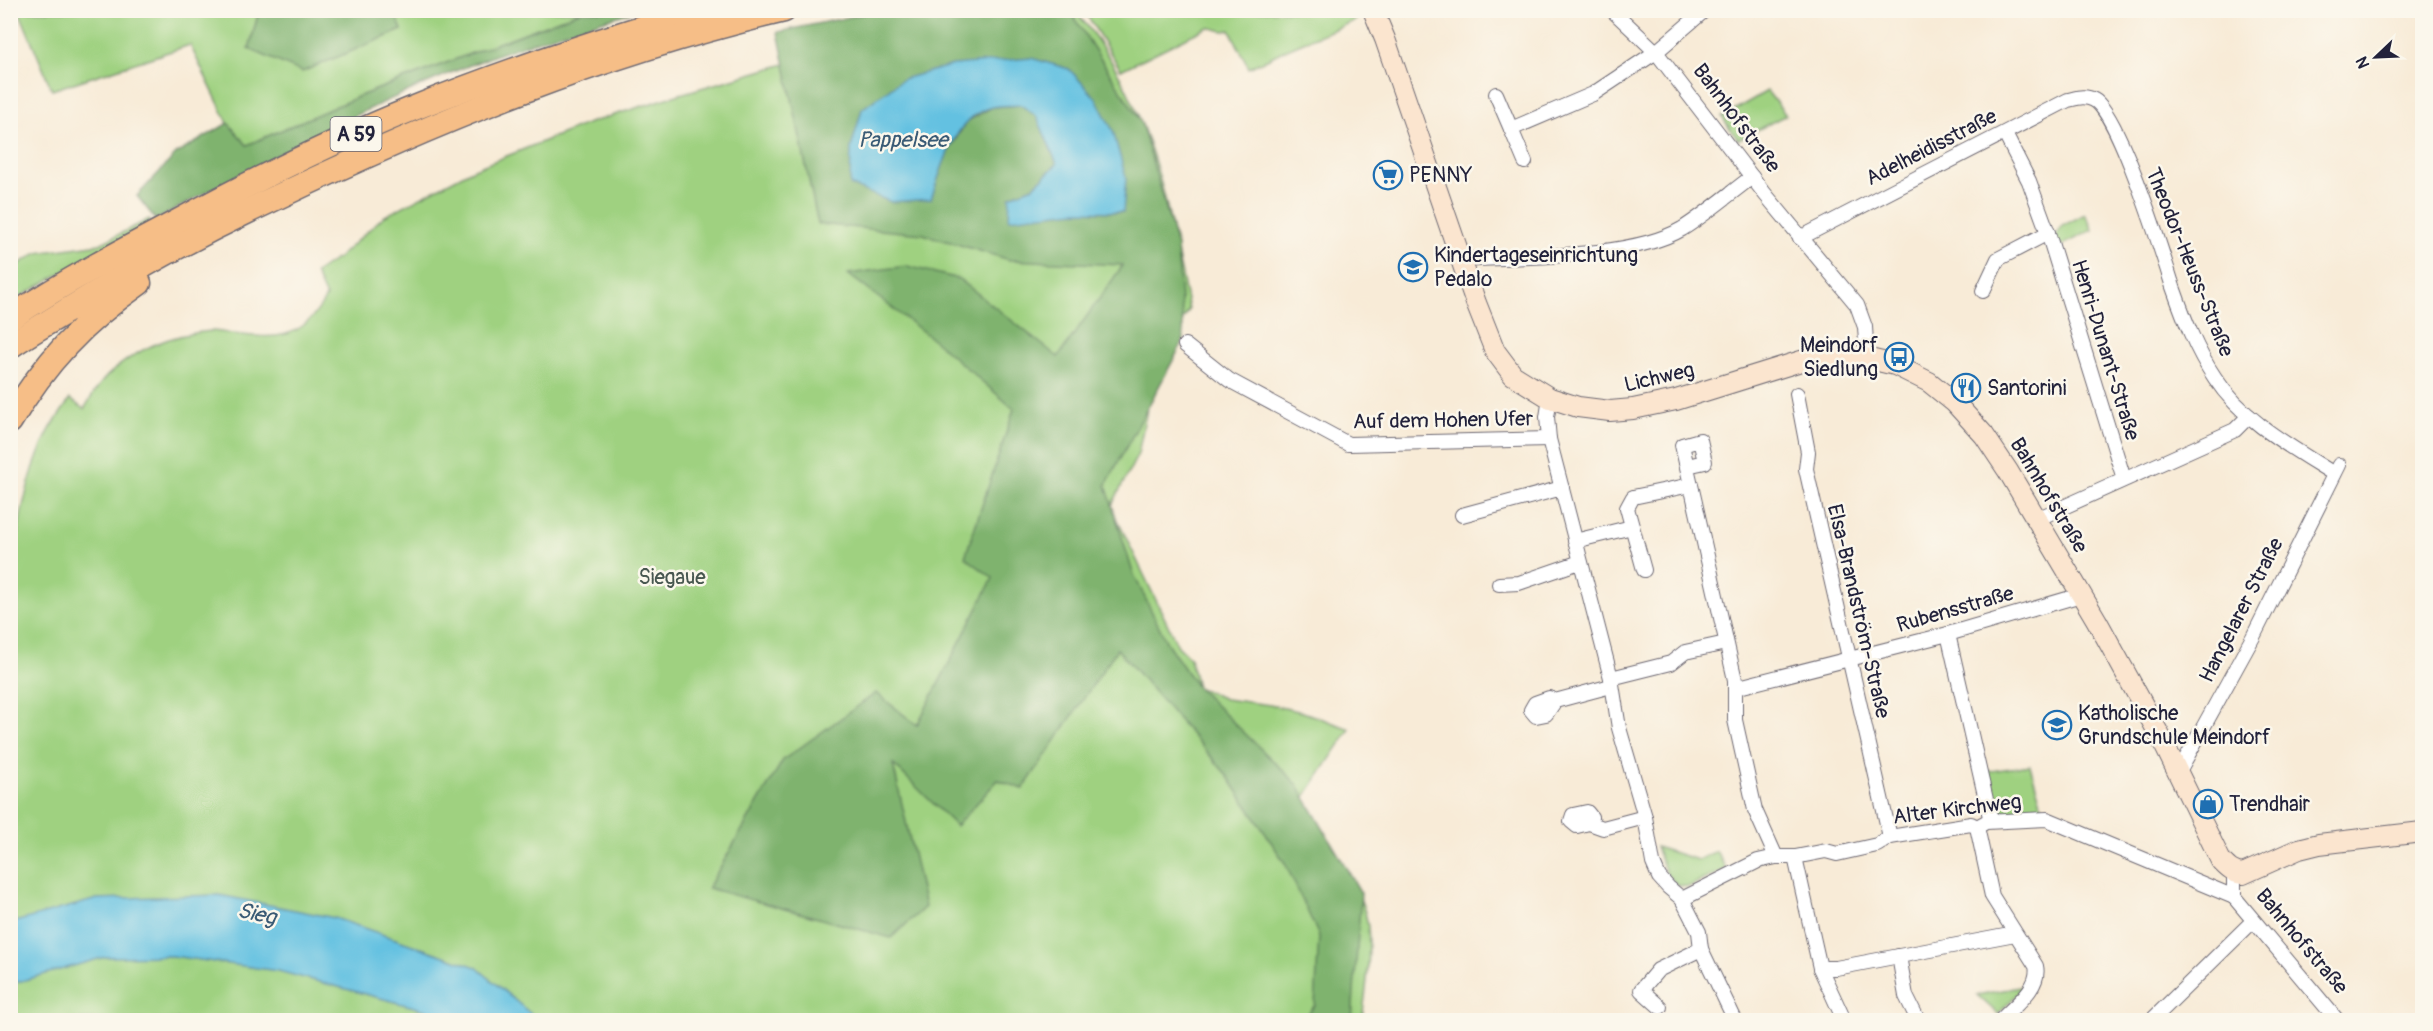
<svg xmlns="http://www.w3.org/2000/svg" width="2433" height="1031" viewBox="0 0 2433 1031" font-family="Pangolin,sans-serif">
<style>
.green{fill:#9fd180;stroke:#607a5e;stroke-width:1.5}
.forest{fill:#7fb36e;stroke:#506a54;stroke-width:1.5;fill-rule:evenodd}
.water{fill:#63c1e1;stroke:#42728e;stroke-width:1.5}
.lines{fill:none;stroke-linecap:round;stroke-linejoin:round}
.street-casing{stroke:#6d6872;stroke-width:16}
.secondary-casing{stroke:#6d6872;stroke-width:22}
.highway-casing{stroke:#6d6872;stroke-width:27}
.street{stroke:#fff;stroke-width:14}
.secondary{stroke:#fbe5cf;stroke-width:20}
.highway{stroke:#f6be87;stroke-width:24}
.labels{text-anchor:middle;stroke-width:5;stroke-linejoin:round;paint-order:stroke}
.shield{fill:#fbf7ec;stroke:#636270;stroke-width:1.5}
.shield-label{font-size:20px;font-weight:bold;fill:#22223b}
.street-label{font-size:21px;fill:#22223b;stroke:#fbf7ec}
.poi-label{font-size:21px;fill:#22223b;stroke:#fbf7ec;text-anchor:start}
.park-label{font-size:21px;fill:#485750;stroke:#fbf7ec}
.water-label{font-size:22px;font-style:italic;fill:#395a75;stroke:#fbf7ec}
</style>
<rect width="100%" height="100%" fill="#fbf7ec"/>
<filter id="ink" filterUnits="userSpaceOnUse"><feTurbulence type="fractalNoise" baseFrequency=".0167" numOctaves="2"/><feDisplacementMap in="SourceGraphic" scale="12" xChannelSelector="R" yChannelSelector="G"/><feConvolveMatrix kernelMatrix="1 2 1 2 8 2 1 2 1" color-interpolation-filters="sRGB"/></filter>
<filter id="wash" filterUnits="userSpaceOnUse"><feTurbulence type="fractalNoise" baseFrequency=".008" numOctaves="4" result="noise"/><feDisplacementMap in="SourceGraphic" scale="24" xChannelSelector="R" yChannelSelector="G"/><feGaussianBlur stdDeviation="1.35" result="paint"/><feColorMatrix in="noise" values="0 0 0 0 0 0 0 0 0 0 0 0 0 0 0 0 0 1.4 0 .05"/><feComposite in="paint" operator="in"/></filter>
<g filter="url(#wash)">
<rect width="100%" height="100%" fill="#f8ebd7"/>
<g class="green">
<path d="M481 10 483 15 499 11H582L360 96 246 146 228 123 190 45 52 90 19 11H259L249 49 402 30 394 11Z"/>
<path d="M1039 11H1075C1150 97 1167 202 1189 310L1173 335 1147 409 1138 454 1110 509 1121 527 1178 646 1190 658 1197 687 1225 699 1270 705 1303 712 1350 729 1304 798C1325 833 1363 887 1368 927 1371 955 1366 992 1362 1020H11V575C18 530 25 481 45 439 51 425 62 412 70 399L84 409C91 398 98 384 108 375 136 349 172 334 211 331 218 331 226 333 233 334 278 339 303 340 326 297L315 273 339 257 383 217 472 170 589 123 680 94 792 62Z"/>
<path d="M1352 11 1356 20 1287 49 1249 68 1230 30 1223 31 1208 27 1121 70 1084 11Z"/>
<path d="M1767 91 1786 115 1738 140 1722 117Z"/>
<path d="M2085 214 2093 230 2059 247 2056 236 2062 226Z"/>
<path d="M149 219 151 222 11 302V269L37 253 100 244Z"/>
<path d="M2030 765 2044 813 2001 818 1993 812 1984 772Z"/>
<path d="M1656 847 1698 860 1716 851 1726 869 1688 887 1677 885 1666 873Z"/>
<path d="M2025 986 1998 1014 1977 995Z"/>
</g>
<g class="forest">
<path d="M259 11H394L402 30 302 72 249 49Z"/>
<path d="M582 11H634C587 26 538 39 491 57 375 101 265 160 156 220L137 196 176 154 228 123 247 145 360 96Z"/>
<path d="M877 11H1070L1141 122 1177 246 1184 340 1106 485 1133 573 1167 643 1197 687 1297 784 1361 893 1352 1020H1303L1315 1005 1319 936 1285 863 1226 774 1117 649 1023 789 998 780 956 826 893 764 925 907 891 938 708 888 783 760 876 693 917 725 993 578 965 557 1014 409 935 341 848 274 907 266 959 279 1058 357 1123 265 1010 260 923 234 818 224 778 32ZM1069 69 1123 212 1075 211 1010 196 1033 187 1057 164 1037 116 1021 105 992 107 966 122 949 151 851 148Z"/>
</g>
<g class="water">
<path d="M1031 58 1069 69 1095 97 1113 131 1126 178 1123 212 1075 211 1009 219 1010 196 1033 187 1057 164 1037 117 1021 105C1012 106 1002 105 993 107 954 115 943 167 931 199L891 202 850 185 851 148 862 109 903 79 953 65Z"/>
<path d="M219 895 335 918 476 967 538 1020H441L429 1011 278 971 172 956 105 957 11 984V923L97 899Z"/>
</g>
</g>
<g filter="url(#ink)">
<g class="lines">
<g class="street-casing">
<g id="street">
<path d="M1612 10 1656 52 1765 194 1857 305 1865 327 1867 357"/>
<path d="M1496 94 1511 129"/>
<path d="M2005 134 2029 181 2048 233 2124 479"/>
<path d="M1525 162 1511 129 1593 94 1656 52 1705 10"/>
<path d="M1800 238 2068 100C2077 98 2085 95 2094 100 2118 112 2163 255 2173 287 2184 318 2196 350 2215 378 2243 421 2291 447 2334 474"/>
<path d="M1462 260C1521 256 1631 259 1682 229 1706 214 1729 194 1752 177"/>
<path d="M1983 291 1998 259 2048 233"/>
<path d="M1185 345 1229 380 1348 444 1549 439"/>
<path d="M1797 394 1808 452 1806 469 1890 837"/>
<path d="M1550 398 1547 417 1549 439 1611 678 1619 728 1645 817 1653 863 1659 877 1668 887 1682 899 1699 932 1701 949 1735 1020"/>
<path d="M1687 466 1705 462 1700 440 1682 445 1691 485"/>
<path d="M1462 515 1562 488"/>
<path d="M2037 519 2235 430 2249 416"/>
<path d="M1575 541 1632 527"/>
<path d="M1644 570 1627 508 1633 497 1691 485 1735 680V720L1755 810 1776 857"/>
<path d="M1499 584 1519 583 1580 562"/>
<path d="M1948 634 1990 817 1996 821"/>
<path d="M1611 678 1671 663 1685 652 1726 643"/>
<path d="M1735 688 1948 634 2081 595"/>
<path d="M1555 701 1546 714 1536 716 1531 710 1535 703 1549 698 1555 701 1611 686"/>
<path d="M2178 773 2253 637 2339 465"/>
<path d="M1589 823 1577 826 1571 821 1573 815 1587 812 1591 817 1589 823 1603 828 1645 817"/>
<path d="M1977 827 1986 822 2047 819 2234 897"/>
<path d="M1977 827 1992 896 2036 966C2041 987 2014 1006 2001 1020"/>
<path d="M1795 857 1820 968H1836L2015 934"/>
<path d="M2234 873V897L2337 1020"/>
<path d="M1682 899 1758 861 1776 857H1795L1826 851 1837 854 1877 845 1890 837 1971 824 1977 827"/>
<path d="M1899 956 1906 996 1918 1020"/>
<path d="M1820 968 1844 1020"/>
<path d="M1660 1007 1641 990 1658 970 1701 949"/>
<path d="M2152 1020 2253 921"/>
</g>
</g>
<g class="secondary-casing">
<path id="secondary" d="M1373 10 1385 39 1476 303 1495 351 1513 375 1550 398 1578 407 1610 411 1633 409 1676 400 1801 361 1826 355 1857 356 1895 365 1929 382 1955 403 1984 435 2008 471 2097 621 2159 734 2221 861C2228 868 2232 873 2243 874L2299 849 2319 844 2422 832"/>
</g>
<g class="highway-casing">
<g id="highway">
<path d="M10 318C64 282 122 251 179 221 255 180 333 141 412 109 506 71 603 39 700 10"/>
<path d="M10 346C29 333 49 322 68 310 134 269 200 233 271 200 436 121 605 52 784 10"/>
<path d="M10 421C45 362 83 322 139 283"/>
</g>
</g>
<use href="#street" class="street"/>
<use href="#secondary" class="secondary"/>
<use href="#highway" class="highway"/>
</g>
</g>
<defs>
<g id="supermarket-ring" transform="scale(1.5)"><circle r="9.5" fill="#fbf7ec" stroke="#1f6fb2" stroke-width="1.5"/><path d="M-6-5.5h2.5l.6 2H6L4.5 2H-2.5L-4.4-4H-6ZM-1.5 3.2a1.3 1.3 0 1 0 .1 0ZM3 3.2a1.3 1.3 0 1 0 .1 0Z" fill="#1f6fb2"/></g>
<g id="school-ring" transform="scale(1.5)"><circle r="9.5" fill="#fbf7ec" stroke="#1f6fb2" stroke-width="1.5"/><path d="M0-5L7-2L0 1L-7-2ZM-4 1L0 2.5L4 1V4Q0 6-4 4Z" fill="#1f6fb2"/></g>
<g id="bus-ring" transform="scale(1.5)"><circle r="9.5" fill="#fbf7ec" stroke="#1f6fb2" stroke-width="1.5"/><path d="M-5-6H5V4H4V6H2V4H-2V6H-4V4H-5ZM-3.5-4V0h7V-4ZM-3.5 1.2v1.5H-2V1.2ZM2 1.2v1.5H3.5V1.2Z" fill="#1f6fb2"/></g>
<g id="restaurant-ring" transform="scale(1.5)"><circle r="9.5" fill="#fbf7ec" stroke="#1f6fb2" stroke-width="1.5"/><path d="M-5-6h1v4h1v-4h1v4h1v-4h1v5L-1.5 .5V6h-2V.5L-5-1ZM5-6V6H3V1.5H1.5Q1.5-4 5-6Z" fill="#1f6fb2"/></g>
<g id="shop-ring" transform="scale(1.5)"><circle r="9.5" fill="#fbf7ec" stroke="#1f6fb2" stroke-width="1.5"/><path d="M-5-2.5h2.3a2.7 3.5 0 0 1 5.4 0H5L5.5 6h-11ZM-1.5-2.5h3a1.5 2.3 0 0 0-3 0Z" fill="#1f6fb2"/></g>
</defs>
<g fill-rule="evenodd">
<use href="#supermarket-ring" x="1388" y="175"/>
<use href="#school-ring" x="1413" y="267"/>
<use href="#bus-ring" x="1899" y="357"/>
<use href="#restaurant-ring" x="1966" y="388"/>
<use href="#school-ring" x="2057" y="725"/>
<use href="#shop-ring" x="2208" y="804"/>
</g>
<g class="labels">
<rect class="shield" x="330.5" y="117" width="51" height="34" rx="4.5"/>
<g class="shield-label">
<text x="356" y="141">A 59</text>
</g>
<g class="street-label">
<text transform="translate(1737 118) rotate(53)" y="7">Bahnhofstraße</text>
<text transform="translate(1931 147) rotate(-27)" y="7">Adelheidisstraße</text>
<text transform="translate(2190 262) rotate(68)" y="7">Theodor-Heuss-Straße</text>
<text transform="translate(2106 350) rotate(73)" y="7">Henri-Dunant-Straße</text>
<text transform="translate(1659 377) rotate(-13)" y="7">Lichweg</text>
<text transform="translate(1443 420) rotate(-1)" y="7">Auf dem Hohen Ufer</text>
<text transform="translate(2049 495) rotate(59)" y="7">Bahnhofstraße</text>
<text transform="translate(1955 609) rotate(-16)" y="7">Rubensstraße</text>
<text transform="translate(2241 610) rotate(-63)" y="7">Hangelarer Straße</text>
<text transform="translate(1859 611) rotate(77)" y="7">Elsa-Brandström-Straße</text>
<text transform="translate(1957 809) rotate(-7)" y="7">Alter Kirchweg</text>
<text transform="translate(2302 941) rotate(50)" y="7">Bahnhofstraße</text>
</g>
<g class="poi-label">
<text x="1409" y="182">PENNY</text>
<text x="1434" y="262">Kindertageseinrichtung<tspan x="1434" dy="24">Pedalo</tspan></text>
<text x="1878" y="352" text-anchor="end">Meindorf<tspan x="1878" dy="24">Siedlung</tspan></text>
<text x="1987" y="395">Santorini</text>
<text x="2078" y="720">Katholische<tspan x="2078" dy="24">Grundschule Meindorf</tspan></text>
<text x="2229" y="811">Trendhair</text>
</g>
<g class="park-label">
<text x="672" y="584">Siegaue</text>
</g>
<g class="water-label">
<text x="903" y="147">Pappelsee</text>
<text transform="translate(257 913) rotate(12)" y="8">Sieg</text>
</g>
</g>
<rect width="2433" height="1031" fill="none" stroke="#fbf7ec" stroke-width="36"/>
<g transform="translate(2376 57) rotate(247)" stroke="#fbf7ec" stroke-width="4.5" paint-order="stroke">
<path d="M0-4.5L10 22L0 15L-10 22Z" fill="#22223b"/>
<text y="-9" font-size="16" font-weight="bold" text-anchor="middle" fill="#22223b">N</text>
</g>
</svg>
